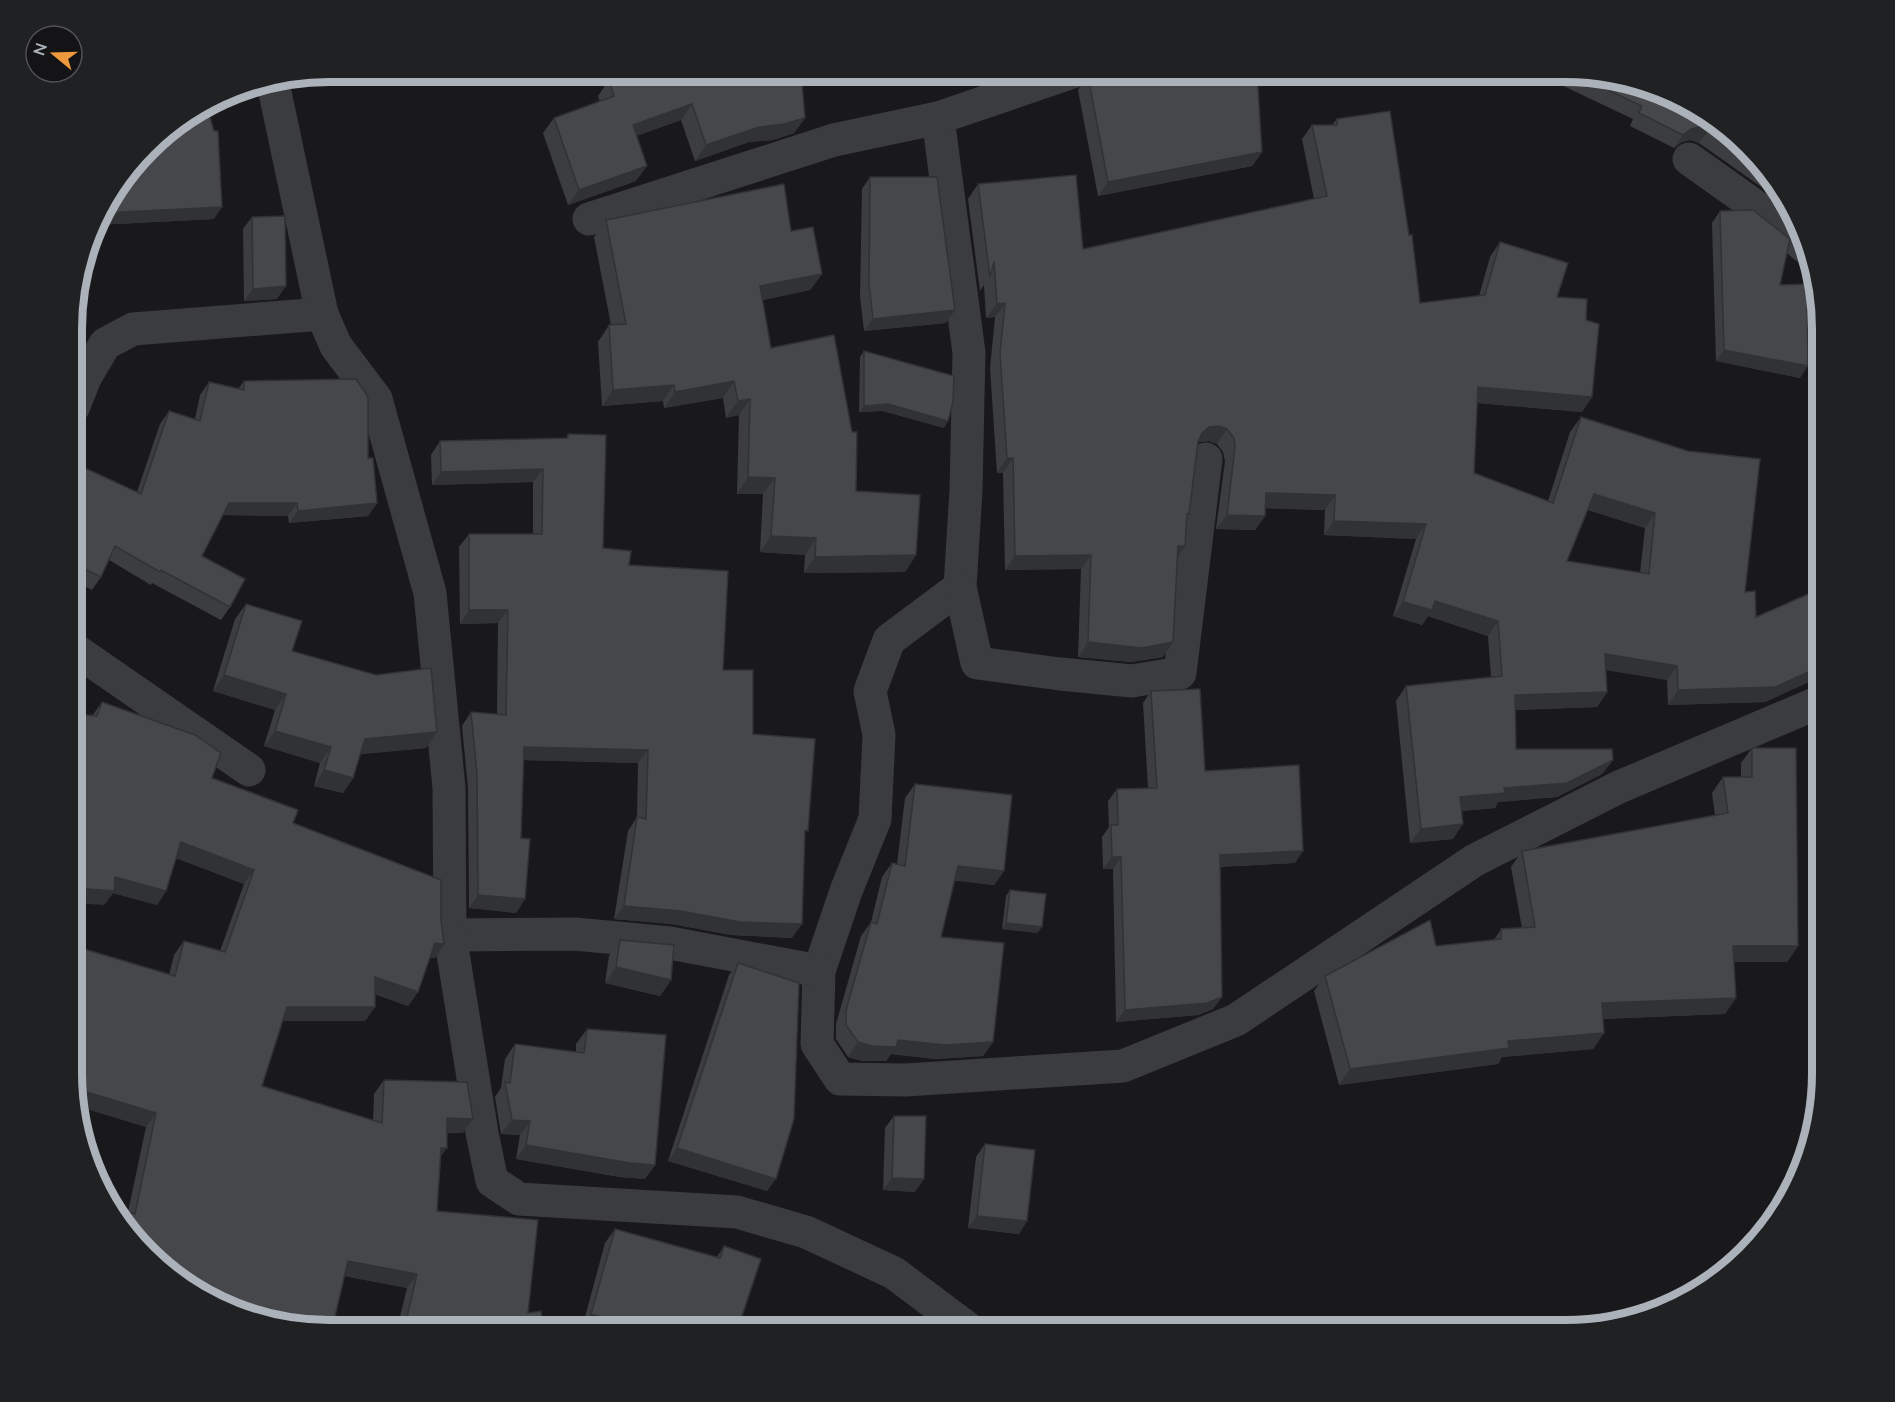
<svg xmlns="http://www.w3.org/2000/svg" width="1895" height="1402" viewBox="0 0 1895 1402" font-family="'Nunito Sans',sans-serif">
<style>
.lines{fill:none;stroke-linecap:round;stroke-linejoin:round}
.minor{stroke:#3a3c40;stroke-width:33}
.wall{fill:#3c3d40;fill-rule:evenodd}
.shaded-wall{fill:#313234}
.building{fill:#46474b;stroke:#313234;stroke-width:1.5;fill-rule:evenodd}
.rim{fill:none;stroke:#acb2ba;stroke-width:8}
</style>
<rect width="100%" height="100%" fill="#19191b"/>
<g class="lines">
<g class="minor">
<path d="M273 83 322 314"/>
<path d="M938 118 969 353 966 490 960 587 889 640 870 691 879 735 875 819 846 891 819 971 817 1044 840 1079 906 1080 1123 1066 1236 1020 1475 860 1619 787 1822 701"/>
<path d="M1689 159 1772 218 1804 246"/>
<path d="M589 219 834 140 938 118 1073 72"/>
<path d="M74 406 85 378 105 344 133 329 322 314 336 346 376 399 430 593 449 788 450 935 575 934 670 943 819 971"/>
<path d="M960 587 977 663 1060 674 1132 681 1180 673 1206 459"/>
<path d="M74 649 249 770"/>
<path d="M450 935 482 1133 492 1181 519 1199 737 1212 806 1232 894 1273 970 1330"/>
</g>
</g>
<g class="wall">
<path d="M632 72H826L825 74 801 76 805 118 794 133 773 140 749 142 695 161 681 120 636 136V181L568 205 543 133 554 118 600 102 598 96 609 80Z"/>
<path d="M924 72H959L925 79Z"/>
<path d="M1091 72H1257L1262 152 1252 166 1098 196 1078 90 1088 76 1091 74Z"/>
<path d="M1536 73H1582L1722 126 1785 202 1774 196 1699 143 1690 140 1682 142 1674 148 1630 126 1633 119Z"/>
<path d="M1337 119 1409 235 1420 303 1479 296 1490 257 1500 242 1557 297 1586 320 1592 397 1582 412 1477 403 1474 473 1548 501 1570 432 1581 417 1745 592 1756 617 1822 589V676L1765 702 1668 705 1667 680 1606 670 1607 692 1597 707 1516 710V749L1613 760 1602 774 1557 797 1498 802 1495 808 1462 811 1453 839 1410 843 1396 701 1406 686 1491 677 1488 636 1428 616 1422 625 1393 616 1416 539 1324 535 1325 510 1266 508 1265 516 1255 530 1216 529 1225 461 1223 452 1217 444 1209 441 1199 442 1198 443 1189 514 1186 517 1185 546 1177 557 1163 657 1131 662 1078 657 1081 569 1005 570 1003 473H997L990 368 995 317 986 318 984 285 980 291 968 199 978 184 1083 249 1314 199 1302 139 1312 125H1332ZM1588 510 1645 528 1640 573 1567 561Z"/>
<path d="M160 136 214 219 96 225 99 216Z"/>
<path d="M870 177 946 323 864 331 860 296 862 189Z"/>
<path d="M1720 211 1780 285 1800 378 1716 361 1712 223Z"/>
<path d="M252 217 277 299 244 301 243 229Z"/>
<path d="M606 220 791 231 822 274 810 290 763 300 771 348 856 491 916 555 905 572 804 573 805 555 760 552 763 494H737L739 415 726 418 723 398 664 408 663 401 602 406 598 342 609 325H611L594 237Z"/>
<path d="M864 351 944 428 883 411 859 412 860 357Z"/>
<path d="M1822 357V382L1809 380Z"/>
<path d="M244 381 368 458 377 503 368 516 289 523 288 516 222 515 202 556 230 607 221 620 152 583 151 585 109 560 101 577 92 590 74 581V463L137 492 160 424 169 411 195 419 200 395 209 382 238 389Z"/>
<path d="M568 434 603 548 629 565 723 670 753 734 805 835 792 938 731 935 672 924 614 919 628 831 637 817 638 763 524 760 521 838 525 899 516 913 469 908 468 788 462 726 471 712 497 714 498 623 460 624 459 547 469 534H533V482L432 485 431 455 440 441 566 438Z"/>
<path d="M246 604 292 651 437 732 426 748 360 754 353 778 343 793 314 786 320 763 264 746 275 710 213 691 235 619Z"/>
<path d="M1151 691 1205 771 1295 863 1220 867 1222 997 1213 1009 1198 1015 1116 1022 1113 869H1103L1102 837 1109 827 1108 801 1117 789 1148 788 1143 703Z"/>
<path d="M102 702 212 778 293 823 441 921 444 944 435 958 430 957 418 992 408 1006 375 994V1007L365 1021H282L262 1086 373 1120 374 1094 384 1080 463 1133H447L441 1156 437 1211 543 1330 397 1329 407 1288 345 1276H173L117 1213 119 1210 128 1212 146 1127 74 1105V946L169 975 174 955 184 941 220 951 244 884 176 858 166 891 157 905 113 893 104 905 92 716Z"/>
<path d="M1752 748 1798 946 1787 962H1734L1725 1014 1603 1019 1604 1033 1593 1049 1502 1057 1498 1064 1339 1085 1314 991 1325 976 1436 946 1494 940 1501 929 1522 928 1511 867 1522 851 1715 815 1712 793 1723 777H1741V763Z"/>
<path d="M915 784 1004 871 994 885 954 880 941 937 993 1042 983 1056 935 1059 891 1054 886 1061H862L848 1057 836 1039V1024L861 936 871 922 882 877 892 863 897 864 905 798Z"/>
<path d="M1010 890 1042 927 1037 933 1002 929 1006 896Z"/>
<path d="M620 940 671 980 660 996 605 983 609 956Z"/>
<path d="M738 963 767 1191 668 1161 729 975Z"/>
<path d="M587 1029 655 1165 645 1179 620 1177 516 1159 520 1135 501 1134 495 1097 501 1088 505 1059 515 1044 576 1052V1044Z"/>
<path d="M894 1116 915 1192 883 1190 885 1128Z"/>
<path d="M985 1144 1027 1221 1019 1234 968 1228 976 1157Z"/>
<path d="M615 1229 717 1257 724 1246 740 1322 762 1330H586L582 1328 605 1243Z"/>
</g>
<g class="shaded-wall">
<path d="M330 72H379L377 75 293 82 295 79Z"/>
<path d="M793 72H826L825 74 789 77Z"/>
<path d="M930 72H959L925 79Z"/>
<path d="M692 104 681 120 622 141 633 125Z"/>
<path d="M805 118 794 133 773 140 749 142 695 161 706 145 759 127Z"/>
<path d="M1699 127 1708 131 1699 143 1690 140 1682 142 1674 148 1683 135 1691 129Z"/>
<path d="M1262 152 1252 166 1098 196 1108 182Z"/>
<path d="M647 166 636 181 568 205 579 190Z"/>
<path d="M222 207 214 219 96 225 97 221 103 213Z"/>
<path d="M822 274 810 290 749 303 760 286Z"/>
<path d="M286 286 277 299 244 301 253 289Z"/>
<path d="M1005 303 995 317 986 318 997 304Z"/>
<path d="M955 310 946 323 864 331 873 319Z"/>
<path d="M1724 350 1808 366 1800 378 1716 361Z"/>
<path d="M1818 367H1822V382L1809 380Z"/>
<path d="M734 381 723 398 664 408 675 392Z"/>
<path d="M674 385 663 401 602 406 613 390Z"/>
<path d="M1478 387 1592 397 1582 412 1467 402Z"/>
<path d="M750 399 739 415 726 418 738 401Z"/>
<path d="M888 404 948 421 944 428 883 411 859 412 864 406Z"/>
<path d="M1219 426 1227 429 1217 444 1209 441 1199 442 1191 447 1202 433 1209 427Z"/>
<path d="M1007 458H1013L1003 473H997Z"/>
<path d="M543 469 533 482 432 485 441 472Z"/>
<path d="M748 477 775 478 763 494H737Z"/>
<path d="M1266 493 1335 495 1325 510 1256 508Z"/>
<path d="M1594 494 1655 513 1645 528 1584 508Z"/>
<path d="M229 503H297L288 516 220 515Z"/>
<path d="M377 503 368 516 289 523 298 511Z"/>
<path d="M1227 515 1265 516 1255 530 1216 529Z"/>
<path d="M1334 521 1426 524 1416 539 1324 535Z"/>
<path d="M771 536 816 538 805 555 760 552Z"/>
<path d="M1178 546H1185L1175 561Z"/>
<path d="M916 555 905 572 804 573 815 557Z"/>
<path d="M1091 555 1081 569 1005 570 1015 556Z"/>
<path d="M1435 601 1498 621 1488 636 1428 616 1422 625 1393 616 1403 602Z"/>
<path d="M469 610H508L498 623 460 624Z"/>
<path d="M1088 642H1173L1163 657 1131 662 1078 657Z"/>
<path d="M1605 654 1677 666 1667 680 1594 668Z"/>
<path d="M1822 666V676L1765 702 1668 705 1678 690Z"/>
<path d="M224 675 286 694 275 710 213 691Z"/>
<path d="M1607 692 1597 707 1505 710 1515 695Z"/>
<path d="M275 731 331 747 320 763 264 746Z"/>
<path d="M437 732 426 748 354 755 365 739Z"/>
<path d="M524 747 648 750 638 763 515 760Z"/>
<path d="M1613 760 1602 774 1557 797 1498 802 1495 808 1450 812 1460 797 1504 788Z"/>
<path d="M324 770 353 778 343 793 314 786Z"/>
<path d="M1463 824 1453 839 1410 843 1421 829Z"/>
<path d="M181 842 254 870 244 884 171 856Z"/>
<path d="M1303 851 1295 863 1212 867 1220 855Z"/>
<path d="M1112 857H1121L1113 869H1103Z"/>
<path d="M958 866 1004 871 994 885 948 880Z"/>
<path d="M115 877 166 891 157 905 113 893 104 905 74 903V888Z"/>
<path d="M478 895 525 899 516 913 469 908Z"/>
<path d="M624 906 681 911 802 924 792 938 731 935 672 924 614 919Z"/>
<path d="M1006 923 1042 927 1037 933 1002 929Z"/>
<path d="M435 943 444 944 435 958 425 957Z"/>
<path d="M1733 946H1798L1787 962H1722Z"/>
<path d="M616 967 671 980 660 996 605 983Z"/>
<path d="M375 977 418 992 408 1006 365 991Z"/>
<path d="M1222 997 1213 1009 1198 1015 1116 1022 1125 1010Z"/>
<path d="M1736 998 1725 1014 1591 1019 1602 1003Z"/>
<path d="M287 1007H375L365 1021H277Z"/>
<path d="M1604 1033 1593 1049 1502 1057 1498 1064 1339 1085 1350 1069 1508 1041Z"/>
<path d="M898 1040 993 1042 983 1056 935 1059 891 1054 886 1061H862L848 1057 858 1042Z"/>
<path d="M74 1088 156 1113 146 1127 74 1105Z"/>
<path d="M447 1118 473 1119 463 1133 437 1132Z"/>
<path d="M512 1120 530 1121 520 1135 501 1134Z"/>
<path d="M526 1145 655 1165 645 1179 620 1177 516 1159Z"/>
<path d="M441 1148H447L437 1162Z"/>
<path d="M677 1148 776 1179 767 1191 668 1161Z"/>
<path d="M892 1178 924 1179 915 1192 883 1190Z"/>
<path d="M977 1216 1027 1221 1019 1234 968 1228Z"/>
<path d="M348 1261 417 1274 407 1288 338 1275Z"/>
<path d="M591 1314 617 1321 611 1330H586L582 1328Z"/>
</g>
<g class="building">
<path d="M632 72H801L805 118 784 124 759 127 706 145 692 104 633 125 647 166 579 190 554 118 614 96 609 80Z"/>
<path d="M1093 72H1257L1262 152 1108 182 1088 76Z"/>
<path d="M1572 73H1582L1648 86 1722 126 1752 161 1708 131 1699 127 1691 129 1683 135 1639 113 1642 106Z"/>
<path d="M207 107 214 131H218L222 207 103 213V211L160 136Z"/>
<path d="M1390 111 1409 235H1412L1420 303 1485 295 1500 242 1568 263 1557 297 1587 299 1586 320 1599 324 1592 397 1478 387 1474 473 1553 503 1581 417 1688 451 1760 459 1745 592 1755 591 1756 617 1822 588V666L1775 687 1678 690 1677 666 1605 654 1607 692 1515 695 1516 749H1612L1613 760 1567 783 1504 788 1505 793 1460 797 1463 824 1421 829 1406 686 1502 676 1498 621 1435 601 1432 610 1403 602 1426 524 1334 521 1335 495 1266 493 1265 516 1227 515 1235 447 1234 438 1227 429 1219 426 1209 427 1202 433 1198 442 1189 514H1187L1185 546H1178L1173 642 1142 648 1088 642 1091 555 1015 556 1013 458H1007L1000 353 1005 303 997 304 994 262 990 277 978 184 1076 175 1083 249 1327 196 1312 125H1337V119ZM1594 494 1655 513 1649 574 1567 561Z"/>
<path d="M870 177H937L955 310 873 319 869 283Z"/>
<path d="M784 184 791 231 813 227 822 274 760 286 771 348 834 335 852 432H857L856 491 920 495 916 555 815 557 816 538 771 536 775 478 748 477 750 399 738 401 734 381 675 392 674 385 613 390 609 325 626 324 606 220Z"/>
<path d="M1753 210 1790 239 1780 285 1807 284 1808 366 1724 350 1720 211Z"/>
<path d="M285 216 286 286 253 289 252 217Z"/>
<path d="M74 348 81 350 74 366Z"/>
<path d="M864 351 954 376 953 402 948 421 888 404 864 406Z"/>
<path d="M1822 360V367H1818Z"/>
<path d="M356 379 368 397V458H373L377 503 298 511 297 503H229L202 556 245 579 230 607 161 570 160 572 115 546 101 577 74 564V463L141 494 169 411 200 421 209 382 244 390V381Z"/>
<path d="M568 434 606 435 603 548 631 551 629 565 728 571 723 670H753V734L815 739 808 831 805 830 802 924 740 922 681 911 624 906 637 817 646 819 648 750 524 747 521 838 530 839 525 899 478 895 477 774 471 712 506 715 508 610H469V534H542L543 469 441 472 440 441 568 438Z"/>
<path d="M246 604 302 621 292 651 376 675 431 668 437 732 365 739 353 778 324 770 331 747 275 731 286 694 224 675Z"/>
<path d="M1200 689 1205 771 1299 765 1303 851 1220 855 1222 997 1207 1003 1125 1010 1121 857H1112L1111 825H1118L1117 789 1157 788 1151 691Z"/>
<path d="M102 702 195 735 221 753 212 778 298 810 293 823 441 880V921L444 944 435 943 418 992 375 977V1007H287L262 1086 382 1123 384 1080 467 1082 473 1119 447 1118V1148H441L437 1211 538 1220 528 1313 541 1311 543 1330H404L417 1274 348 1261 332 1329H313L232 1310 173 1276 118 1214 119 1210 135 1214 156 1113 74 1088V946L175 976 184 941 225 952 254 870 181 842 166 891 115 877 114 891 74 888V714L97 716Z"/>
<path d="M1752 748H1796L1798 946H1733L1736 998 1602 1003 1604 1033 1508 1041 1509 1048 1350 1069 1325 976 1430 920 1436 946 1501 939V929L1535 927 1522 851 1728 813 1723 777H1752Z"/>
<path d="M915 784 1012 795 1004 871 958 866 941 937 1004 943 993 1042 945 1045 898 1040 896 1047 872 1046 858 1042 846 1025V1010L871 922 877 924 892 863 905 866Z"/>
<path d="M1010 890 1046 894 1042 927 1006 923Z"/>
<path d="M620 940 674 945 671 980 616 967Z"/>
<path d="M738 963 799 983 794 1119 776 1179 677 1148Z"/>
<path d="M587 1029 666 1035 655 1165 630 1163 526 1145 530 1121 512 1120 505 1082 510 1083 515 1044 584 1053Z"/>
<path d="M894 1116H926L924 1179 892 1178Z"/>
<path d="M985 1144 1035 1150 1027 1221 977 1216Z"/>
<path d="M615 1229 720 1258 724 1246 761 1259 740 1322 762 1330H614L617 1321 591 1314Z"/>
</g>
<path d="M0 0H1895V1402H0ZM329 82H1565A247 247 0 0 1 1812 329V1073A247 247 0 0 1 1565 1320H329A247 247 0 0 1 82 1073V329A247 247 0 0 1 329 82Z" fill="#202123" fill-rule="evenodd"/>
<path class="rim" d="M329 82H1565A247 247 0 0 1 1812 329V1073A247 247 0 0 1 1565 1320H329A247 247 0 0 1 82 1073V329A247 247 0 0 1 329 82Z"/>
<g transform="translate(54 54) rotate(289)"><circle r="28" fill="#141416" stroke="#515358" stroke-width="1.5"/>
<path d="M0-4.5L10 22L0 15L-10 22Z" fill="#ef993e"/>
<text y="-9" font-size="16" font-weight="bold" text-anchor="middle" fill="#acb2ba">N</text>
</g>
</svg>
